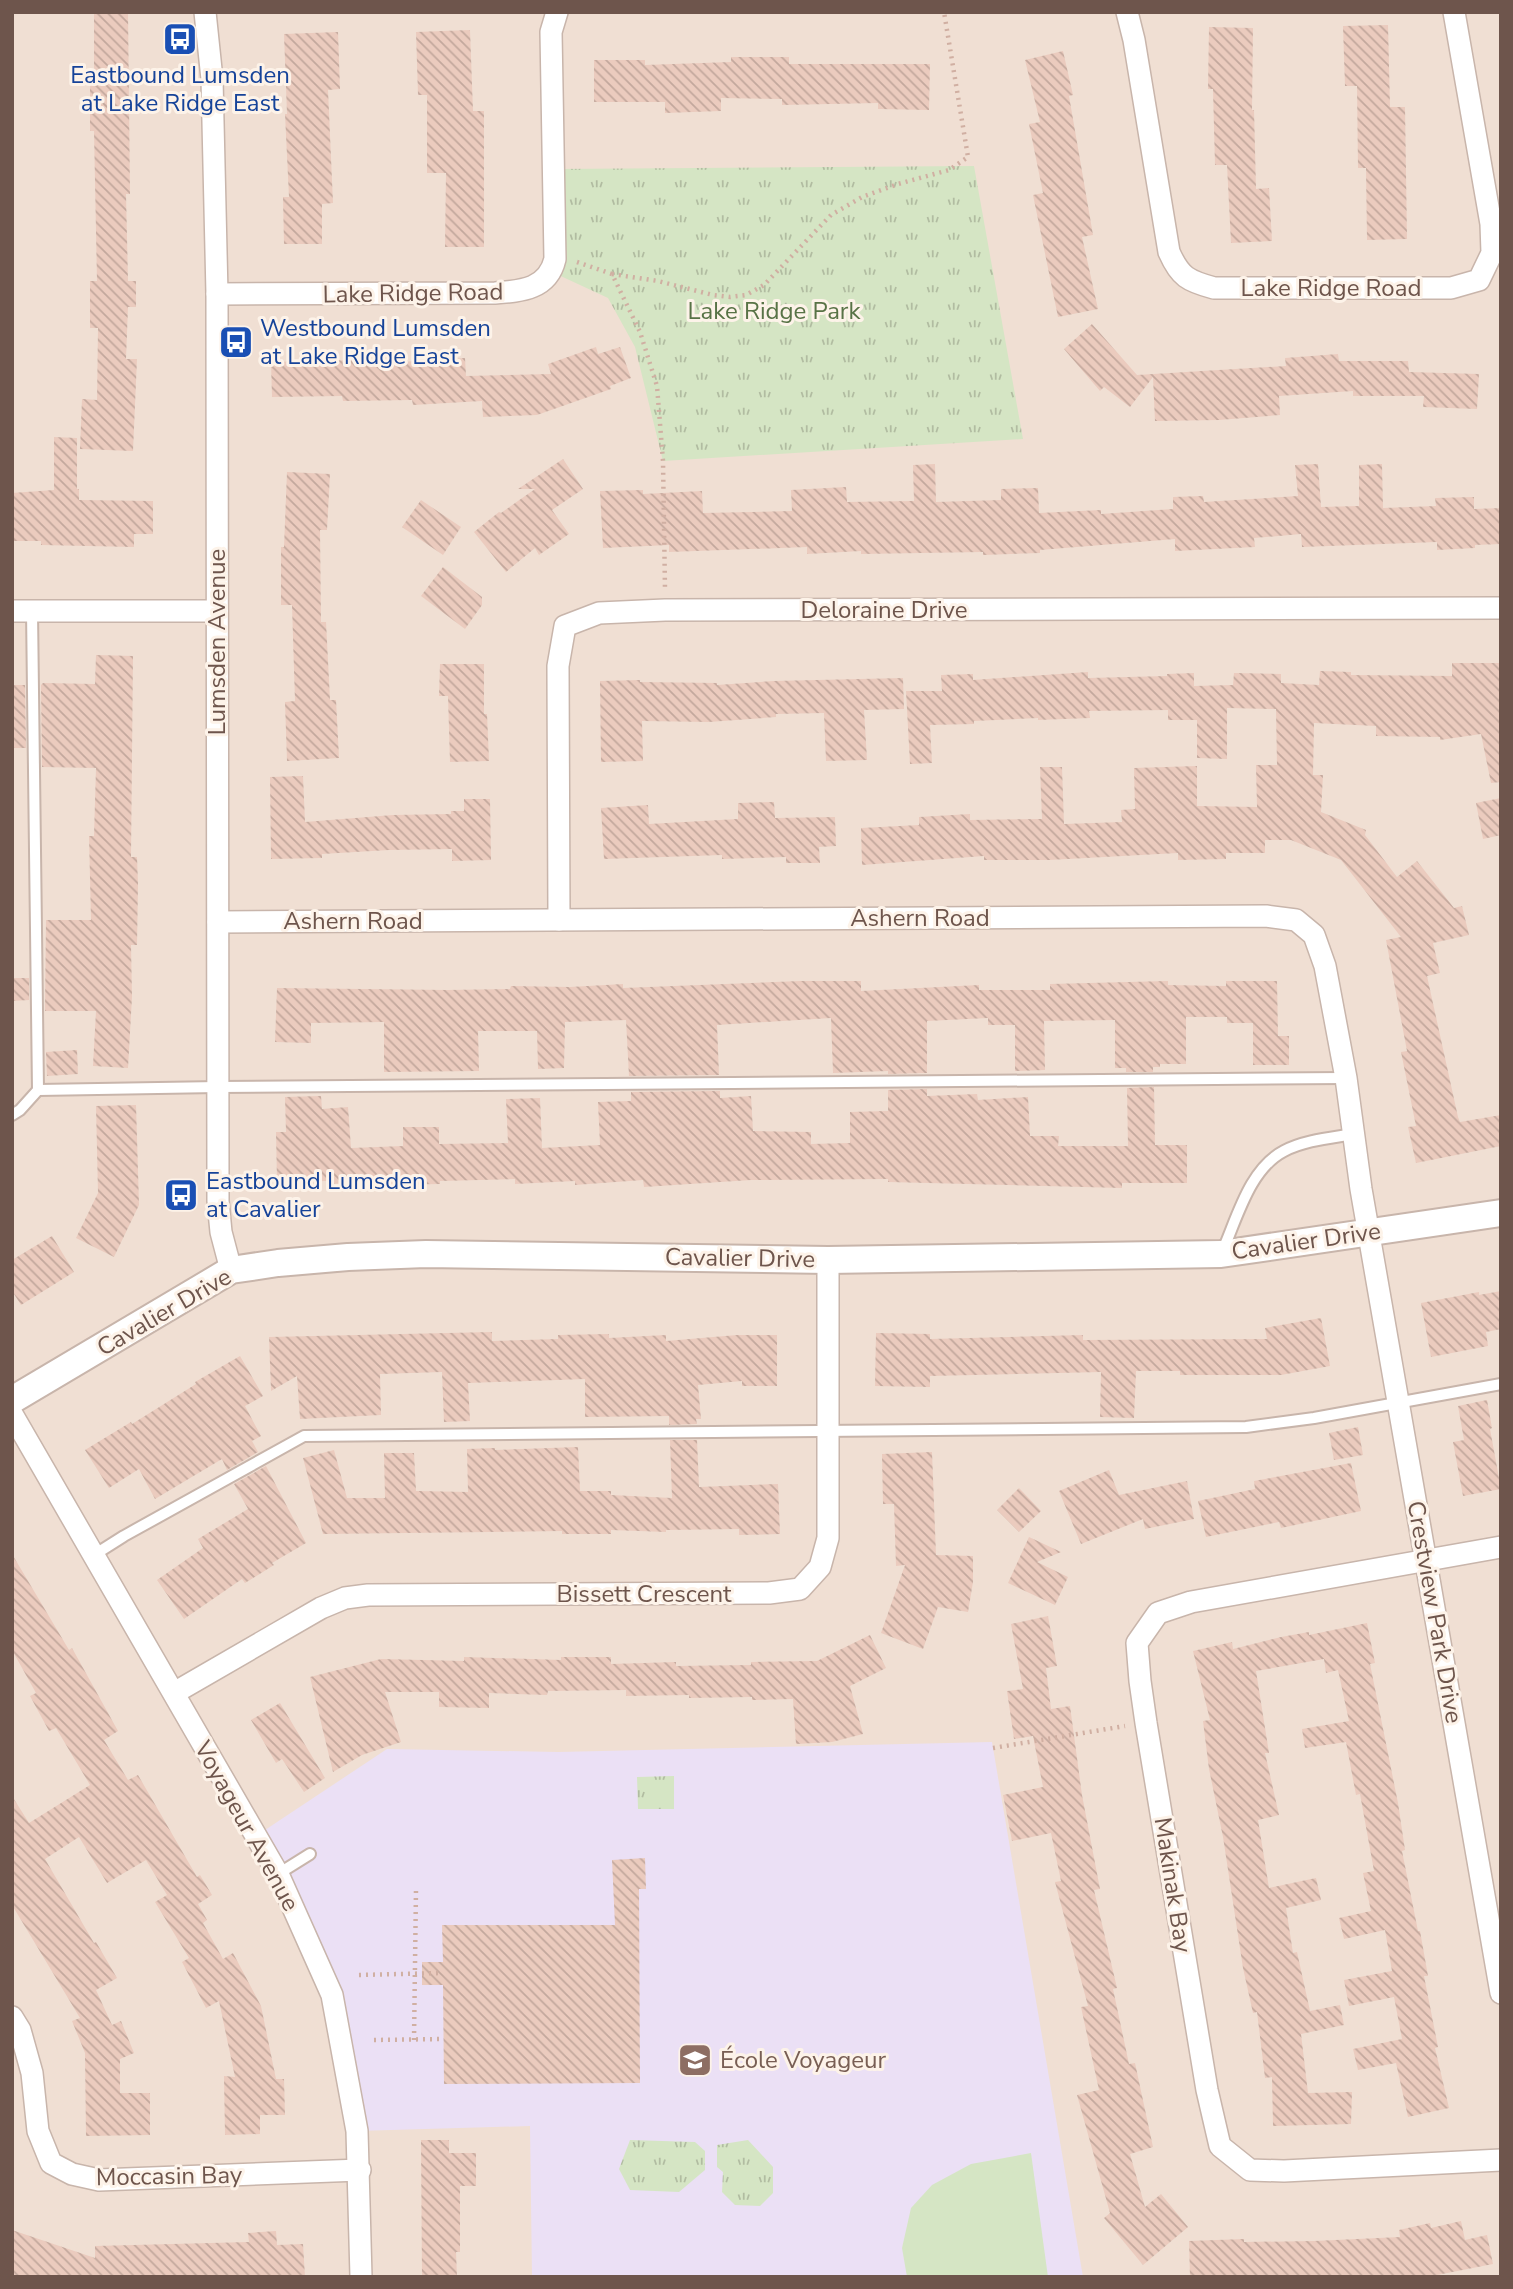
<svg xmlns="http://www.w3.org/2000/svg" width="1513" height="2289" viewBox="0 0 1513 2289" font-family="'Nunito Sans',sans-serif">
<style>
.residential{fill:#f0dfd3}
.education{fill:#ebe0f5}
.grass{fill:url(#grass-tufts)}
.garden{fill:#d5e5c4}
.building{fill:url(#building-back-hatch)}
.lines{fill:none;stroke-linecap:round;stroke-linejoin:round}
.service-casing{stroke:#c8b5ab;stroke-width:14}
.minor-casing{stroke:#c8b5ab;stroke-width:24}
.tertiary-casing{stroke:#c8b5ab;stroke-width:30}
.path{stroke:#d0afa2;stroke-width:4.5;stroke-dasharray:2 5;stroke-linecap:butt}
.service{stroke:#fff;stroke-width:10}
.minor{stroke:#fff;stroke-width:21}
.tertiary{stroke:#fff;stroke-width:26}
.labels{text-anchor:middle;stroke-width:6;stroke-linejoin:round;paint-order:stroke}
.transit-label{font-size:24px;fill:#164399;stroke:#fdf3e9;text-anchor:start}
.street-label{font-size:24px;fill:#6e554c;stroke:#fdf3e9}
.park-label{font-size:24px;fill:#587346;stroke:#fdf3e9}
.education-label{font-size:24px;fill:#785e54;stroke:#fdf3e9;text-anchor:start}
</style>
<defs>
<pattern id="grass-tufts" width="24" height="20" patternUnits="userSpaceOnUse" patternTransform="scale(1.75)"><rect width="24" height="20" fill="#d5e5c4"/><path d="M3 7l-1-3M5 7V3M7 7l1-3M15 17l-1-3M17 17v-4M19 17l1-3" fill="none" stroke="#b1bca1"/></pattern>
<pattern id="building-back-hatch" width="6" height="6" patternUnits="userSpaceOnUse" patternTransform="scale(1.75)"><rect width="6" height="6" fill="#ebcbbe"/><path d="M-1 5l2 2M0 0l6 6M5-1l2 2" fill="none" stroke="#c3a89d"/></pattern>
</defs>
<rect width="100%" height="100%" fill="#f9eee4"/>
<rect class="residential" x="12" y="12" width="1489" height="2265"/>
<path class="education" d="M992 1742 1083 2277H532L530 2126 357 2131 332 1995 256 1836 387 1749 558 1752Z"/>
<g class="grass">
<path d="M974 166 1023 439 663 461 635 347 608 298 552 272 554 169Z"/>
<path d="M674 1776V1809H638L637 1777Z"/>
<path d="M630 2140 695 2142 705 2151V2170L679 2192 630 2190 619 2169Z"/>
<path d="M748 2140 773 2167V2193L760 2206 735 2205 722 2192 723 2172 717 2167V2145Z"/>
</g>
<path class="garden" d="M1031 2153 1048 2277H907L902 2248 911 2208 932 2185 971 2164Z"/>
<g class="building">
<path d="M94 12H128L130 194H126L128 281H136V307H128L126 359H137L133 451 80 449 82 399 97 400 98 328H90V281H97L94 131H90V82H94Z"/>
<path d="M1388 25 1390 107H1405L1407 239 1367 240 1366 168H1358L1357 86H1345L1343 26Z"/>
<path d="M1209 27 1253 28 1252 110H1254L1256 189 1269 188 1272 241 1231 243 1227 165H1215L1213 89H1208Z"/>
<path d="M470 30 473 111H484V247H445L446 173H427V95H418L416 32Z"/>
<path d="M338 32 340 89 328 90 333 203 322 204V244H284L283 197H289L285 114H287L284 34Z"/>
<path d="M1063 51 1073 95 1069 96 1093 235 1082 237 1098 309 1058 317 1033 195 1043 193 1029 124 1040 122 1025 60Z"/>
<path d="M731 57H789V64H930L929 110 878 109V103L782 105V99L721 98V111L665 113V102H594V60H645V65L731 62Z"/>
<path d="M1092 324 1137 375 1286 366 1285 358 1338 354 1339 361H1408L1409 372 1479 374 1477 409 1423 407 1424 396H1353V391L1279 396 1280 415 1219 420 1155 421 1153 377 1130 407 1104 387 1100 391 1064 349Z"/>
<path d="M596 347 598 354 620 347 631 378 610 386 611 389 537 415 483 417 482 401 413 405 412 400 343 401 342 396 272 397 271 362 400 359V362L465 358 466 376 551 374 548 364Z"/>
<path d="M54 437 77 438V489H79V500L153 501V534H134V547L41 545V541H12V493L54 490Z"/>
<path d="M563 459 583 489 552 510 569 534 539 555 535 548 506 572 474 532 499 512 501 513 535 489H518Z"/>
<path d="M935 464 936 502 1001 500V489L1038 488 1039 513 1101 510V514L1173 509V497L1203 496 1204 502 1298 496 1295 465 1318 464 1321 507 1359 506V465L1382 464 1383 508 1436 506 1435 498 1474 497V509L1501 508V544L1475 545V548L1437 550V542L1302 547 1301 534 1254 538 1255 547 1175 551V539L1040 550V553L983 555V552L861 554V551L807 554V547L669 552V545L603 548 600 491 643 490V494L702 491 703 513 792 511 791 490 846 487 847 502 914 501 913 465Z"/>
<path d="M287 472 330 474 327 530H320L321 622H326L330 700H336L339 758 287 761 285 702 295 701 292 605H281V547H284Z"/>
<path d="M421 500 461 527 443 555 402 527Z"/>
<path d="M443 567 482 597V605L465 629 421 596Z"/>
<path d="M96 655 133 656 131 857H137L138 884 137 945H131L132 997 128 1068 93 1066 96 1011H45L46 920H91L89 836H94L96 768 42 767 41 685 43 683 95 684Z"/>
<path d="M1452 663H1501V782L1491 783 1481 734 1440 740V737L1376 736V726L1314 723 1313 775H1323L1321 812 1366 830 1365 835 1397 877 1417 861 1454 908 1462 906 1469 935 1433 943 1440 973 1427 976 1458 1117 1460 1122 1501 1115V1146L1416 1163 1408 1127 1416 1126 1401 1052 1407 1051 1386 940 1401 937 1341 860 1291 840H1265V853H1226V859L1178 860V853L1049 860H984V856L862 865 861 828 919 825V817L970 814V820L1042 819 1040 767H1062L1064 824 1122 822 1121 810 1135 809 1134 768 1197 766V806L1257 807 1256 765H1277L1276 709 1227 708V759L1197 758V720H1168V710L1089 711 1090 718 1038 720V718L974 721V724L930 725 932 763 910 764 906 691H942L941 675 973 674V680L1088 672V678L1167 676V674L1194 673V686L1233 685 1234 673 1281 674V683L1319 685 1320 671 1351 672V675L1452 676Z"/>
<path d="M440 664H484V714H487L489 761 450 762 448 696H439Z"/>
<path d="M903 678 904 709 864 710 867 760 826 761 824 713 776 714V717L709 722 642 721 643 761 601 762 600 681 640 680V682L717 683V685L774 681Z"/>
<path d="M12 685H25L26 748H12Z"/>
<path d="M303 776 305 822 393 815 451 814V811H464V799H490L491 860 452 861V849L389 850 322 854V858L271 859 270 777Z"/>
<path d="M1501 798V835L1483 839 1476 803Z"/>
<path d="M774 802 775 818 835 817 836 846 819 847 820 863H786V857L722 859V855L604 859 601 808 648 805 649 824 738 819V803Z"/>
<path d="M12 978H29V1000L12 1001Z"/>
<path d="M801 981H861V991L979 985V990H1050V984L1168 981V985L1226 986V981H1277L1278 1036H1289V1065H1253V1023H1227V1017H1186V1064H1160V1067H1153V1072H1126V1068H1115V1020L1044 1021 1045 1070 1015 1071V1025H988V1018L927 1021V1073L888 1074V1071L833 1073 831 1018 717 1025 719 1075 629 1076 626 1020 565 1022 564 1068 538 1069 537 1031H478L479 1071 384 1072V1022L311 1023V1043L275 1042 277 988 447 990 510 989 511 986 570 987 623 984V988Z"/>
<path d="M77 1050 78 1074 47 1076 46 1052Z"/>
<path d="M1154 1087 1155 1145H1187V1183H1122V1188L888 1182V1179L751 1180 644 1187 643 1180 575 1185V1181L515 1184V1179L440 1181V1184L388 1185V1182L327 1184V1181L277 1182 276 1132H286L285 1097 321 1096 322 1109 348 1107 351 1148 403 1146V1127H439V1144L508 1143 506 1099 540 1098 542 1148 600 1145 598 1102 631 1101V1092L720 1091V1098L751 1096 753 1131 811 1132V1144L850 1143V1112L888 1111V1090L927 1089V1096L977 1094 978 1100 1028 1097 1030 1136H1059L1058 1146H1128L1127 1088Z"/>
<path d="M136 1105 139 1205 114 1257 76 1238 98 1193 96 1106Z"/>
<path d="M52 1236 74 1272 21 1305 12 1291V1260Z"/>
<path d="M1501 1291V1329L1486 1332 1488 1346 1431 1357 1421 1303 1479 1292V1295Z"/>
<path d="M1321 1318 1330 1366 1281 1375H1180V1371H1136L1134 1418 1100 1417 1101 1372 930 1376V1387L875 1386 876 1333 930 1334V1339L1083 1335V1340L1267 1339 1265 1328Z"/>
<path d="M492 1332V1341L558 1339V1335L609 1334V1338L666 1335V1341L737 1335H777V1386H742V1381L698 1385 701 1419H696L697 1424 669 1425V1416L585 1417V1379L468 1383 470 1421 444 1422 442 1372 380 1374 381 1415 300 1419 297 1376 271 1391 269 1337Z"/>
<path d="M240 1356 263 1396 245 1406 261 1436 252 1441 258 1452 227 1470 222 1459 155 1499 139 1469 109 1488 85 1450 131 1422 132 1424 196 1384 195 1382Z"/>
<path d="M1487 1400 1492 1428 1490 1429 1501 1489 1463 1496 1453 1442 1464 1440 1458 1406Z"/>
<path d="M1358 1427 1363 1455 1334 1460 1329 1433Z"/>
<path d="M670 1440H697L699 1487 778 1484 780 1534 739 1535V1529L666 1530V1532L611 1530V1534H562V1531L323 1534 303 1458 334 1450 347 1498H385L384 1453H414L416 1491 468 1492 467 1449 495 1448V1450L578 1447 580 1491H611V1495L672 1498Z"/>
<path d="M932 1452 936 1555 973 1556V1582L968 1612 938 1607 923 1649 881 1633 905 1565 896 1566 894 1504H883L882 1454Z"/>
<path d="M1351 1463 1361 1511 1281 1528 1279 1522 1206 1537 1198 1501 1255 1489 1254 1481Z"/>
<path d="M266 1466 306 1543 272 1563 274 1565 245 1583 242 1579 184 1619 157 1580 203 1548 198 1539 248 1509 234 1484Z"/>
<path d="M1109 1470 1119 1495 1187 1481 1194 1519 1145 1529 1143 1519 1081 1544 1059 1491Z"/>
<path d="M1019 1488 1041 1511 1019 1532 997 1510Z"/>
<path d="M1029 1537 1061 1552 1037 1562 1068 1577 1055 1605 1008 1583Z"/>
<path d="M12 1554 69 1650 72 1648 118 1731 104 1740 128 1780 138 1775 197 1877 200 1875 212 1895 198 1904 207 1920 203 1923 223 1959 233 1953 261 2006 276 2079H284L285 2115H260V2134L225 2135 224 2076 235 2077 219 2001 206 2008 182 1962 189 1958 155 1902 167 1895 146 1860 107 1883 79 1837 45 1859 94 1943 96 1942 117 1978 96 1990 112 2025 121 2021 134 2053 120 2059V2093H150V2135L86 2136 85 2053 72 2021 80 2018 12 1905V1796L29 1823 90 1785 56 1728 49 1731 30 1696 36 1693 12 1650Z"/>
<path d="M1048 1616 1057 1666 1046 1668 1051 1709 1070 1706 1082 1795 1100 1889 1094 1890 1117 1988 1113 1989 1129 2064 1135 2063 1153 2147 1130 2154 1145 2207 1161 2194 1188 2227 1143 2265 1104 2218 1110 2213 1077 2095 1099 2090 1081 2007 1088 2006 1055 1882 1061 1881 1051 1833 1012 1841 1003 1795 1043 1787 1033 1736 1014 1739 1007 1691 1023 1689 1011 1624Z"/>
<path d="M1367 1623 1375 1663 1370 1664 1398 1803 1405 1850 1402 1851 1418 1931H1420L1428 1976H1424L1438 2047 1435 2048 1449 2108 1408 2117 1396 2063 1358 2070 1353 2049 1402 2039 1394 1997 1349 2006 1344 1980 1392 1971 1385 1930 1344 1939 1339 1918 1371 1911 1363 1873 1374 1871 1360 1794 1356 1795 1346 1742 1305 1748 1302 1729 1349 1721 1338 1670 1326 1673 1324 1659 1256 1671 1269 1753H1265L1279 1815 1258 1820 1269 1888 1316 1878 1321 1900 1286 1908 1293 1953 1297 1952 1310 2011 1340 2005 1344 2025 1301 2034 1308 2093 1352 2092 1351 2124 1273 2126 1272 2077 1265 2078 1257 2012 1253 2013 1243 1968 1223 1837 1209 1769 1203 1721 1210 1720 1193 1651 1232 1642 1233 1649 1281 1637 1309 1632V1635Z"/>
<path d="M870 1635 886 1668 850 1686 863 1734 832 1742 796 1744 793 1699 752 1700V1697L689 1698V1695L626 1696V1690L548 1691 547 1695 489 1693V1708L439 1707V1692H385L401 1742 362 1755 333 1772 310 1677 381 1659 464 1661V1657L561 1660V1657H611V1664L676 1662V1666L751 1665V1662L817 1661Z"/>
<path d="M280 1703 325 1778 304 1792 282 1759 276 1763 251 1720Z"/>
<path d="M645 1858 646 1889H639L640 2083 444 2084 443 1985H422V1962H443L442 1925H615L612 1860Z"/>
<path d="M421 2140H449V2153H476V2186H460V2252H456L457 2277H422Z"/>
<path d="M1461 2221 1465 2240 1487 2235 1493 2264 1427 2277H1190L1189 2241 1244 2239V2242L1314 2241 1400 2237 1399 2230 1430 2223 1431 2228Z"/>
<path d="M12 2230 95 2258V2246L249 2242 248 2233 276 2231 277 2245 303 2244 305 2277H12Z"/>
</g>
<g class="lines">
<g class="service-casing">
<g id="service">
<path d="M32 611 38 1090"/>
<path d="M12 1115 20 1110 38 1090 218 1087 1346 1078"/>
<path d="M1222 1252C1237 1219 1249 1169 1284 1151 1305 1140 1331 1138 1354 1134"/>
<path d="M94 1555 124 1536 304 1436 1246 1427 1314 1418 1501 1384"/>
<path d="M278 1874 310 1854"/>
</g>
</g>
<g class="minor-casing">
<g id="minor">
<path d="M205 12 212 79 217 294 218 1201 221 1232 231 1270"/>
<path d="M1127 12 1134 40 1169 252C1180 277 1188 281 1214 288H1451L1479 280 1492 253 1491 224 1454 12"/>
<path d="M217 294 495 293C522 291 548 289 555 259L551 32 557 12"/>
<path d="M12 611H217"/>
<path d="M559 920 558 666 565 626 599 613 665 610 1501 608"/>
<path d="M218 922 1266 916 1296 920 1314 935 1325 966 1346 1078 1361 1189 1501 1993"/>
<path d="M12 1414 278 1874 332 1995 357 2131 361 2277"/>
<path d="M1501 1547 1191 1602 1158 1613 1137 1643 1140 1681 1146 1723 1207 2090 1220 2146 1250 2170 1284 2171 1501 2160"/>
<path d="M174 1693 321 1608 345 1598 368 1595 769 1593 800 1589 820 1567 828 1538V1260"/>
<path d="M12 2017 20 2030 32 2073 38 2131 51 2163 72 2174 99 2180 360 2170"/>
</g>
</g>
<g class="tertiary-casing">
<path id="tertiary" d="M12 1400 231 1270 278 1263 348 1257 426 1254 828 1260 1221 1254 1501 1213"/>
</g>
<g class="path">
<path d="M577 262 612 274 640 332 657 386 663 461 665 590"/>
<path d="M612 274 658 281 713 295 730 297 746 295 764 285 831 215 862 197 898 184 949 170 968 157 944 12"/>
<path d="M993 1748 1125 1726"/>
<path d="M359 1975 443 1973"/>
<path d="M374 2040 444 2039"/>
<path d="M414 2040 416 1889"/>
</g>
<use href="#service" class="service"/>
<use href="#minor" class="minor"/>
<use href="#tertiary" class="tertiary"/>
</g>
<defs>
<g id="bus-square" transform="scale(1.75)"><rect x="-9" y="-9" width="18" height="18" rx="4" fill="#1a4fb4" stroke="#fdf3e9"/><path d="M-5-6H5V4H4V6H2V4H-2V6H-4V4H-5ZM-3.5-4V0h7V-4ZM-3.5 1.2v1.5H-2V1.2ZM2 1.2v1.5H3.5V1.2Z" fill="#fff"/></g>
<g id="school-square" transform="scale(1.75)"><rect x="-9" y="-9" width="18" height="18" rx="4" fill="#8d6e63" stroke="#fdf3e9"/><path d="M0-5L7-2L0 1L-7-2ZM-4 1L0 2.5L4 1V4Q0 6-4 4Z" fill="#fff"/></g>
</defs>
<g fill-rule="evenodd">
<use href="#bus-square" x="180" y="39"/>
<use href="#bus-square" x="236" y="342"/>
<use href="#bus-square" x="181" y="1195"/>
<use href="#school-square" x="695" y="2060"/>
</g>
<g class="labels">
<g class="transit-label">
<text x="180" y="83" text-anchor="middle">Eastbound Lumsden<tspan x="180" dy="28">at Lake Ridge East</tspan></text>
<text x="260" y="336">Westbound Lumsden<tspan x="260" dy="28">at Lake Ridge East</tspan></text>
<text x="206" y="1189">Eastbound Lumsden<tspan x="206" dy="28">at Cavalier</tspan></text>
</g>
<g class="street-label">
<text x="1331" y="296">Lake Ridge Road</text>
<text transform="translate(413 293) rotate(-1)" y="8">Lake Ridge Road</text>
<text x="884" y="618">Deloraine Drive</text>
<text transform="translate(217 642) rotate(-90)" y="8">Lumsden Avenue</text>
<text x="920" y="926">Ashern Road</text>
<text x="353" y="929">Ashern Road</text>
<text transform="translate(1306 1241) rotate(-8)" y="8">Cavalier Drive</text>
<text transform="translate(740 1258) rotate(1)" y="8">Cavalier Drive</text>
<text transform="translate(164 1312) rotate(-30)" y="8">Cavalier Drive</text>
<text x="644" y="1602">Bissett Crescent</text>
<text transform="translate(1435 1612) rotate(80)" y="8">Crestview Park Drive</text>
<text transform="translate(247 1826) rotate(61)" y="8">Voyageur Avenue</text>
<text transform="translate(1173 1885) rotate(81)" y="8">Makinak Bay</text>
<text transform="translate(169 2176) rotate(-1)" y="8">Moccasin Bay</text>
</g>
<g class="park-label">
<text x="774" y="319">Lake Ridge Park</text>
</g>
<g class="education-label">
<text x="720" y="2068">École Voyageur</text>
</g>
</g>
<rect width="1513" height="2289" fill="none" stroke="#6e554c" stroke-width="28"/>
</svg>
